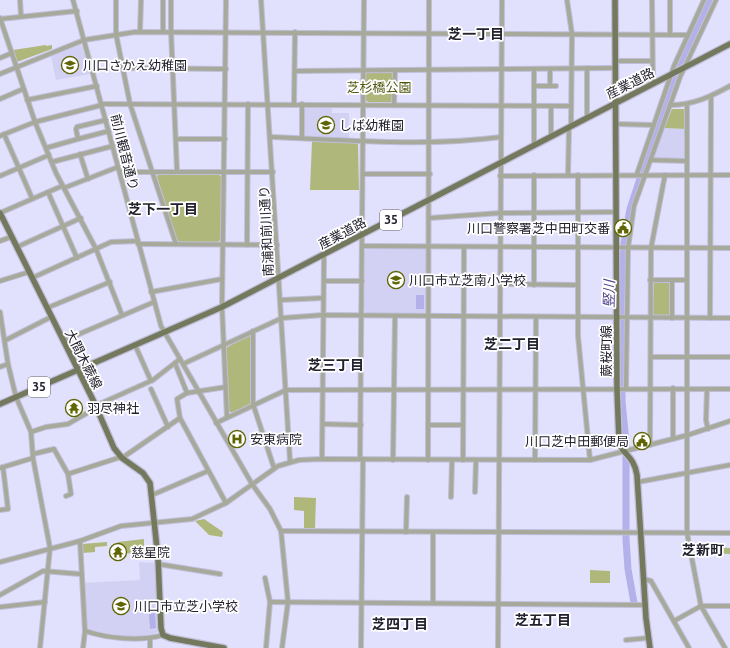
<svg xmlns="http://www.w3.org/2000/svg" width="730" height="648" viewBox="0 0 730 648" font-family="Ubuntu,'Noto Sans JP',sans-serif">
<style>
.built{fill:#d2d1f4}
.green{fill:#afb77a}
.water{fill:#b3b0ea}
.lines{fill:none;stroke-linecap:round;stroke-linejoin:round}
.river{stroke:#b3b0ea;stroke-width:7}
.minor-casing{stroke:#bfbed8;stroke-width:6}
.major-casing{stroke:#bfbed8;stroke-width:8}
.minor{stroke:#a7a99a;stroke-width:4}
.major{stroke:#74785c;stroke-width:5.5}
.labels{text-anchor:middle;stroke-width:3.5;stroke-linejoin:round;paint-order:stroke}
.shield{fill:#fff;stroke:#64646d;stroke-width:1}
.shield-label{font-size:12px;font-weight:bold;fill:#22212e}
.poi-label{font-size:13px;fill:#22212e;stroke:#fff;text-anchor:start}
.street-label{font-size:13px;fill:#22212e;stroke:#fff}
.park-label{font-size:13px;fill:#515710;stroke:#fff}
.neighbourhood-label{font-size:14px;font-weight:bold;fill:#22212e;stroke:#fff}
.water-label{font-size:14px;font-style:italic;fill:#4f458c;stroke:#fff}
</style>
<rect width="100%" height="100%" fill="#e1e0fd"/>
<g class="built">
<path d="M80 45 82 46 90 74 56 80 51 56Z"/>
<path d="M304 107H332V113H349V138L303 137Z"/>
<path d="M664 128 686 129V159L653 158Z"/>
<path d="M367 248H425L427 250 426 312 424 314 366 313 364 310 365 250Z"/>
<path d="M139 562 155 563 159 631 150 637 118 635 87 630 83 583 140 580Z"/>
</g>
<g class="green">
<path d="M46 45V46L52 45V49L17 62 13 50Z"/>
<path d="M368 72H391L393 73 392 102H368L365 100 366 74Z"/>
<path d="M672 109H684L686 111V129L664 128Z"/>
<path d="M312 141 358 143 359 190H310Z"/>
<path d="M158 174 219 175 221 176V239L218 242H180L177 240 157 177Z"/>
<path d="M654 282H669L670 284V314L669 316H655L652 313Z"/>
<path d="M248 335 251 337 252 402 250 404 232 413 229 411 226 348Z"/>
<path d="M294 497 316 498 315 528H304V511L294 510Z"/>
<path d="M204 519 223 532 222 537 209 535 195 521Z"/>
<path d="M144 539V555L117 552 118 542Z"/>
<path d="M107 542V546L95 547V552L82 553V544Z"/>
<path d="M711 547 730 548V554L712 553Z"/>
<path d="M590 570 610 571V583H590Z"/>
</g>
<g class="water">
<rect x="416" y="295" width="8" height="14"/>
<path d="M155 613 156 628 150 629 149 614Z"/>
</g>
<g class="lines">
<path class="river" d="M634 603 628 569 626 539V442L622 401 621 303 624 244 630 209 674 75 709 0"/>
<g class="minor-casing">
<g id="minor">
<path d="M20 0 21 16"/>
<path d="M73 0 161 326 252 484 270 509 281 531 288 602 282 648"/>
<path d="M116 0V34L130 104 176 244"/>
<path d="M171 0V31L177 171"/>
<path d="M226 0 222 307 227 417"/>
<path d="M261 0 290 461"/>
<path d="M567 0 572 34 571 126"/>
<path d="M652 0 653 84"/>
<path d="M0 18 35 122 56 173 96 249 122 315"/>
<path d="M0 19 77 11"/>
<path d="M163 31V0"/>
<path d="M140 32 141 0"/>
<path d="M670 35V0"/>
<path d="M0 58 12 53"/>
<path d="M615 61H652"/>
<path d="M123 68 226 69"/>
<path d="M534 69V146"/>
<path d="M550 69V86"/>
<path d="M295 71 615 68"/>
<path d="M0 74 84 40 135 32 687 35"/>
<path d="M534 86H556"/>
<path d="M0 99 23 89"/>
<path d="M27 100 97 86"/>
<path d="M102 104 571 106"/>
<path d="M294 104 295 32"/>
<path d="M394 105 395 70"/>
<path d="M670 105C693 105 710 97 730 86"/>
<path d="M687 105V533L701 606 725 648"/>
<path d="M551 106V137"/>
<path d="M587 118V68"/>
<path d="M106 120 77 127 76 129 78 139 109 131"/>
<path d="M616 124 654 125"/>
<path d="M4 134 32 198"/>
<path d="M0 136 35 122 102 105"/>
<path d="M270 137C347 140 425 147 501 137"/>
<path d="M302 138V104"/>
<path d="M176 139H225"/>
<path d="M46 148 78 139"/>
<path d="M80 154 88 179"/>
<path d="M651 160 687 161"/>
<path d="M52 162 113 146"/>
<path d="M120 172H273"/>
<path d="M363 174H430"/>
<path d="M637 174 674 66 704 0"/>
<path d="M534 175V285"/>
<path d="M568 175 569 128"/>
<path d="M578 175V336L590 460"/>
<path d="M0 176 49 155"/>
<path d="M500 176 730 175"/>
<path d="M64 188 118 167"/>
<path d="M48 192 77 258"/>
<path d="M0 213 62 186"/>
<path d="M430 218 500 213 616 212"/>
<path d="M0 241 11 237"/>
<path d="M138 244 277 245"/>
<path d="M247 245 248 104"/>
<path d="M362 246 730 248"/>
<path d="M17 247 81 218"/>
<path d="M32 278 111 242 138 241"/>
<path d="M650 280H687"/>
<path d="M672 280V318"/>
<path d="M0 281 29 272"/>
<path d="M324 281H362"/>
<path d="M500 284 577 285"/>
<path d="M151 292 222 279"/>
<path d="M281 300 323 298"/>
<path d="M47 308 110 282"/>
<path d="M0 312 8 364 16 397 31 432 33 458 50 548 40 648"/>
<path d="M710 318 711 97"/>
<path d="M253 331V404L274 468"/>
<path d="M6 340 51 317"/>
<path d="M63 341 154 302"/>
<path d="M135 345 151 381"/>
<path d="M651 357H730"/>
<path d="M175 363 187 393"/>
<path d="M183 364 282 318 323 315 730 318"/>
<path d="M0 367 8 364"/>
<path d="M626 388 628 248 634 206 680 77 716 0"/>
<path d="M151 389 168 427"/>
<path d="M707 389 706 420 708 429"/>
<path d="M95 406 153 380 180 359"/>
<path d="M216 423 286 390 730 389"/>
<path d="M323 424 361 425"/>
<path d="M428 425H463"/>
<path d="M31 432 46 427 68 424 96 408"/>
<path d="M673 439V388"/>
<path d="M650 445 651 248 665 175"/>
<path d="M33 454 54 449 68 474 71 494 66 496"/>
<path d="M122 458 180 418"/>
<path d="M322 459 324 255"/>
<path d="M360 459 364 0"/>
<path d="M393 460 395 316"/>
<path d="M428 460 429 0"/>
<path d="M463 460 464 247"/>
<path d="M535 460 536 318"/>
<path d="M0 468 33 458"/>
<path d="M68 474 121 457"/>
<path d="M638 482 730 465"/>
<path d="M475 492 476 460"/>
<path d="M152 495 208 471"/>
<path d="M451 497 452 460"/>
<path d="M226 503 180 418 177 399 187 393 226 387"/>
<path d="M0 510 8 509 3 467"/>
<path d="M281 531 730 533"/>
<path d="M406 532 407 497"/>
<path d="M80 541 85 631 83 648"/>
<path d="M0 562 80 541 121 526 192 519 226 503 278 466 299 460 322 459 590 460 688 435 730 421"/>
<path d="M158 564 220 574"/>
<path d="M265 578 270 602 266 648"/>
<path d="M644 579 651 581 689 648"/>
<path d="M0 595 43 571 80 574"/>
<path d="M270 602 645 605"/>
<path d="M433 603V532"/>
<path d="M0 607 45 602"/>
<path d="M674 621 701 606H730"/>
<path d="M85 631C107 638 140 642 163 635"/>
<path d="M626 640 648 638"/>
<path d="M150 648V639"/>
<path d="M361 648 363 459"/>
<path d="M498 648 502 0"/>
</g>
</g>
<g class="major-casing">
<g id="major">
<path d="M615 0 617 389 619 441C621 454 634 455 637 475L646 618 650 648"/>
<path d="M0 213 94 402 114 448 122 458 143 473 150 483 158 558 161 628 163 635 170 638 224 648"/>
<path d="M0 404 222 307 730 44"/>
</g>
</g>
<use href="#minor" class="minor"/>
<use href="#major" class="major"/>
</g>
<defs>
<g id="school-ring" transform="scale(0.9)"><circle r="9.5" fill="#fff" stroke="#5f6503" stroke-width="1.5"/><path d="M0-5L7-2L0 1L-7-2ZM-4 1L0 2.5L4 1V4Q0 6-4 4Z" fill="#5f6503"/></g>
<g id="civic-ring" transform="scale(0.9)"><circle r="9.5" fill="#fff" stroke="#5f6503" stroke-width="1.5"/><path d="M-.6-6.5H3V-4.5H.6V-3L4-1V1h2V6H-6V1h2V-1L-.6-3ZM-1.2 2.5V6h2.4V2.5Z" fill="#5f6503"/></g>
<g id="temple-ring" transform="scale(0.9)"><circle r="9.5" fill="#fff" stroke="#5f6503" stroke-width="1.5"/><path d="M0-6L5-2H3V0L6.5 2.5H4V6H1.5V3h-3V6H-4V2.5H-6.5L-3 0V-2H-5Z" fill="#5f6503"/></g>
<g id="hospital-ring" transform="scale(0.9)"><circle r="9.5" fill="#fff" stroke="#5f6503" stroke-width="1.5"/><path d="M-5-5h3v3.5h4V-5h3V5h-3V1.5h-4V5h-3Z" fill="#5f6503"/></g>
</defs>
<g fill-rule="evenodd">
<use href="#school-ring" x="70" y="65"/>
<use href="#school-ring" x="326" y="125"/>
<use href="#civic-ring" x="623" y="228"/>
<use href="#school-ring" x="396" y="280"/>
<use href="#temple-ring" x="74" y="408"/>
<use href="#hospital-ring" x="237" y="439"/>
<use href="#civic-ring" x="642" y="441"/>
<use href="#temple-ring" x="118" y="552"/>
<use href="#school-ring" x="121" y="606"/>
</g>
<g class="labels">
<g class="shield">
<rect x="380" y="210" width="22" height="20" rx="3"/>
<rect x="28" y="377" width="22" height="20" rx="3"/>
</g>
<g class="shield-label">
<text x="391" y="224">35</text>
<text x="39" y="391">35</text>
</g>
<g class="poi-label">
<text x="83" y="70">川口さかえ幼稚園</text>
<text x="339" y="130">しば幼稚園</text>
<text x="610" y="233" text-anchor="end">川口警察署芝中田町交番</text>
<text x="409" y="285">川口市立芝南小学校</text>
<text x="87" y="413">羽尽神社</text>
<text x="250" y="444">安東病院</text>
<text x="629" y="446" text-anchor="end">川口芝中田郵便局</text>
<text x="131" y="557">慈星院</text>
<text x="134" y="611">川口市立芝小学校</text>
</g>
<g class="street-label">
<text transform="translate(630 83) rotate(-27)" y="5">産業道路</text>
<text transform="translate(125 152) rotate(76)" y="5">前川観音通り</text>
<text transform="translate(266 231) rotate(-93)" y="5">南浦和前川通り</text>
<text transform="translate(342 233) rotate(-28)" y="5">産業道路</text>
<text transform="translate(606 351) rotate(-90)" y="5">蕨桜町線</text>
<text transform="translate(84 359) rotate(63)" y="5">大間木蕨線</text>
</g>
<g class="park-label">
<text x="379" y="92">芝杉橋公園</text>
</g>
<g class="neighbourhood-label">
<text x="476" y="39">芝一丁目</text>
<text x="163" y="214">芝下一丁目</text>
<text x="512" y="349">芝二丁目</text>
<text x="336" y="370">芝三丁目</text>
<text x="703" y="555">芝新町</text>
<text x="543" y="625">芝五丁目</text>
<text x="400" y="629">芝四丁目</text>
</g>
<g class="water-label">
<text transform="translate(609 294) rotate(-89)" y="5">竪川</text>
</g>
</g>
</svg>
